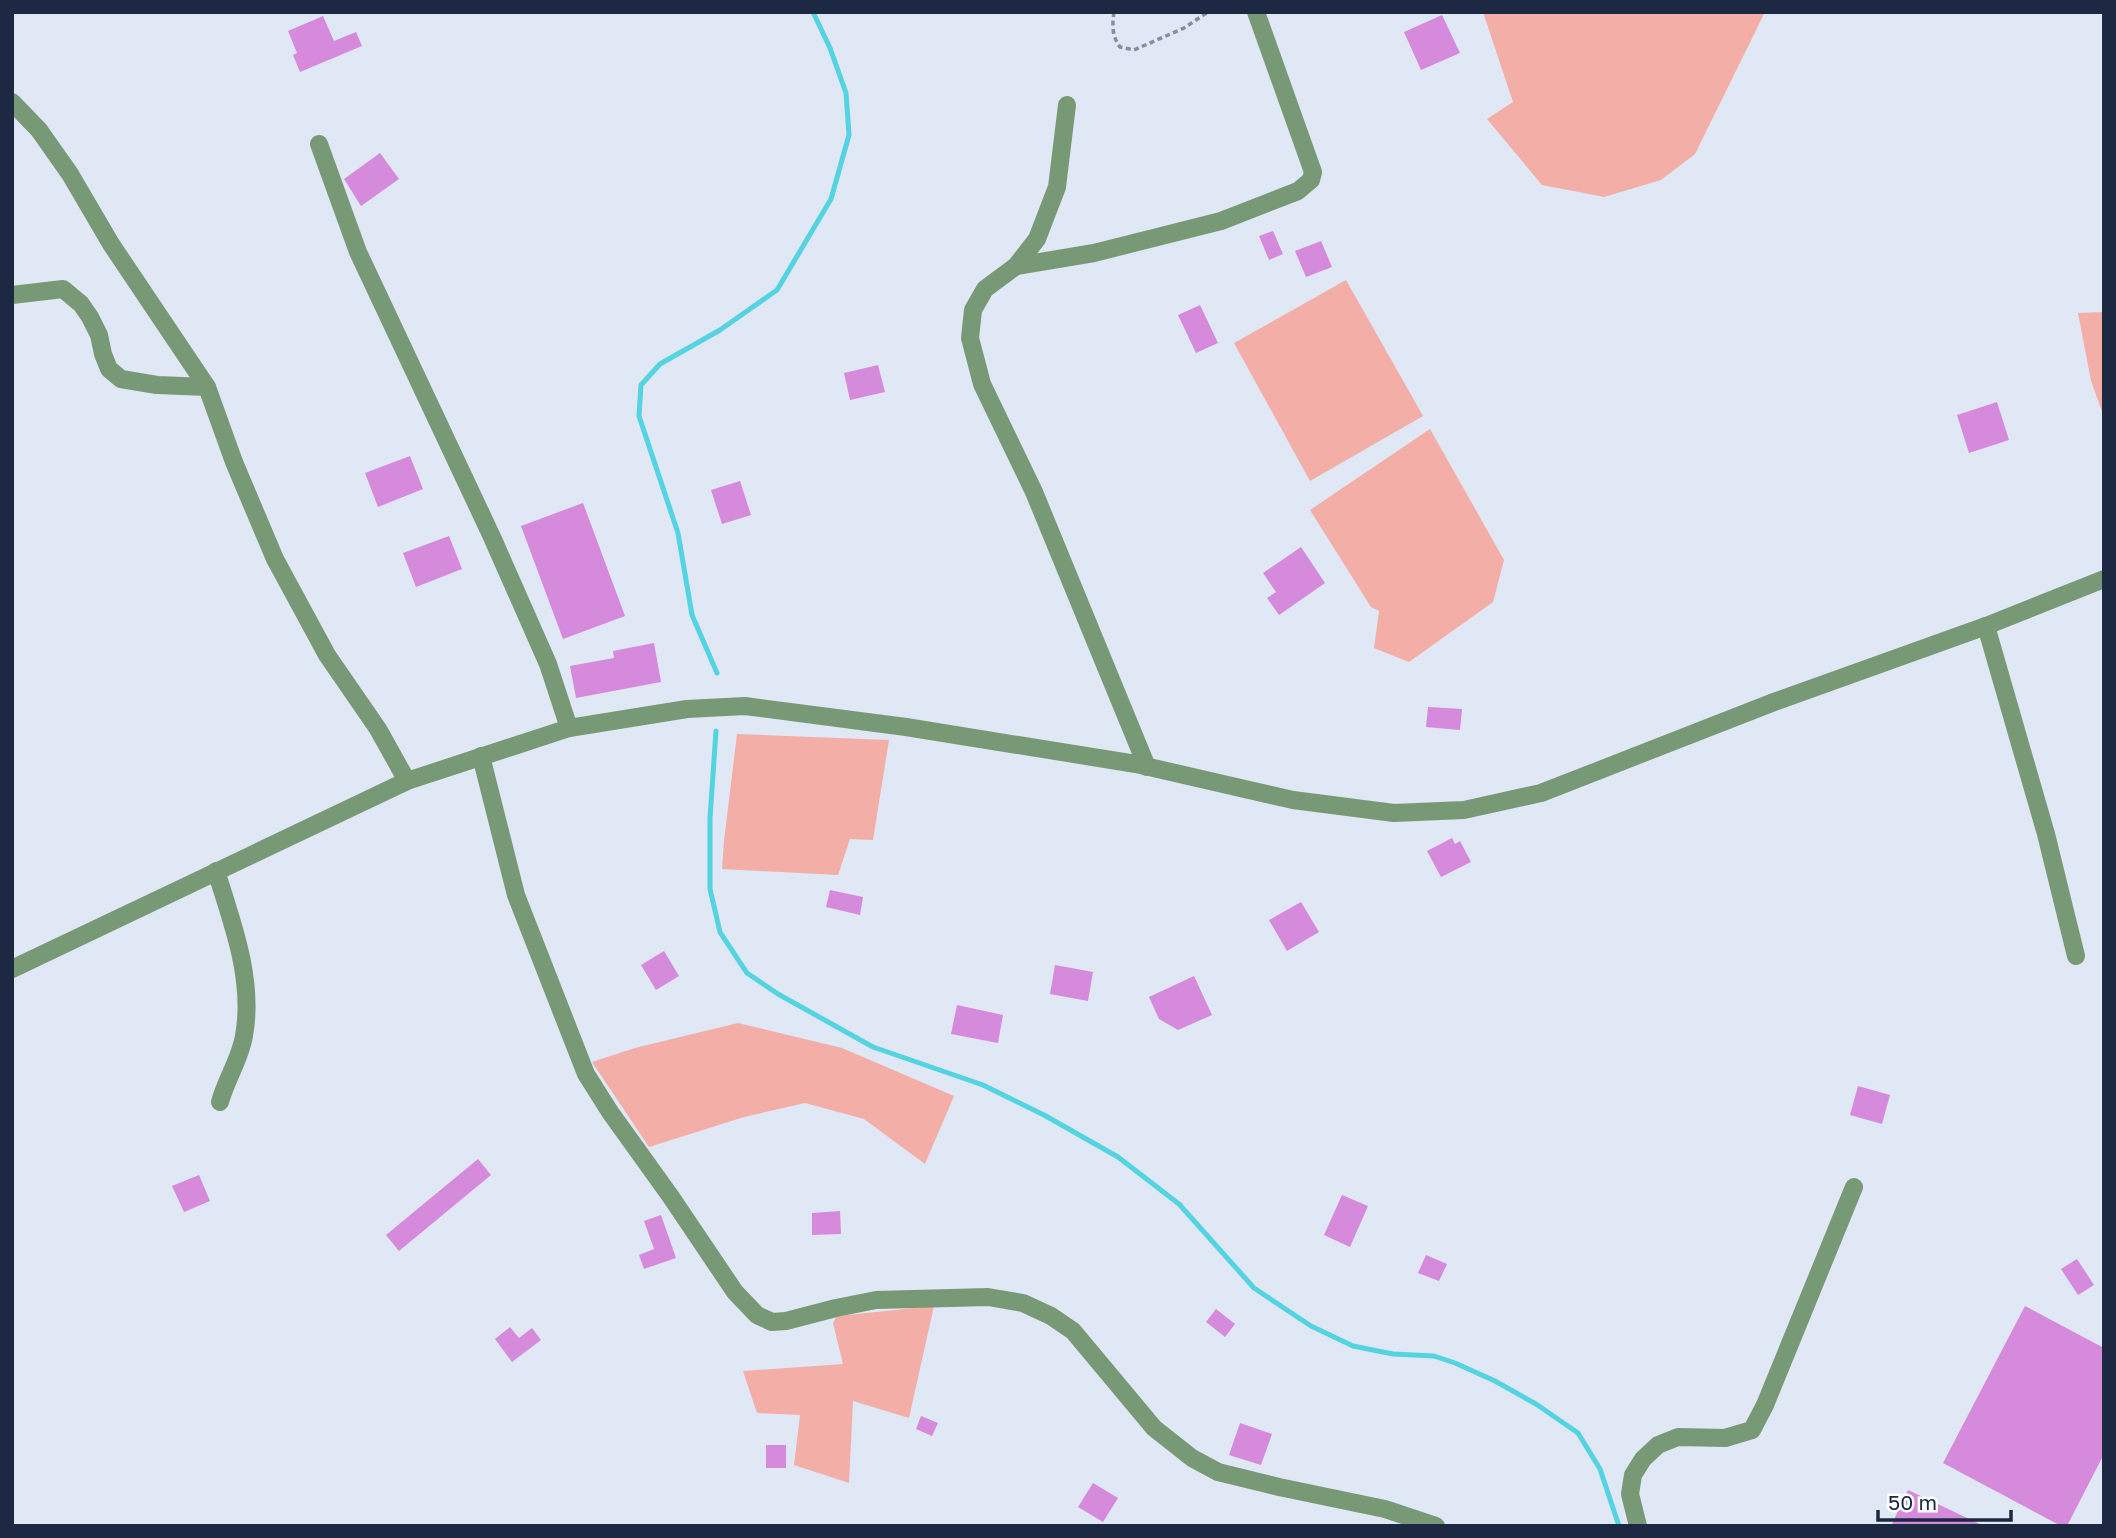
<svg xmlns="http://www.w3.org/2000/svg" width="2116" height="1538" viewBox="0 0 2116 1538" font-family="'Golos Text',sans-serif">
<style>
.green{fill:#f4aea8}
.lines{fill:none;stroke-linecap:round;stroke-linejoin:round}
.stream{stroke:#54d3e0;stroke-width:5}
.building{fill:#d68adc}
.path{stroke:#848da1;stroke-width:3.5;stroke-dasharray:5 3.5;stroke-linecap:butt}
.minor{stroke:#779976;stroke-width:18}
</style>
<rect width="100%" height="100%" fill="#e0e7f5"/>
<g class="green">
<path d="M1483 12H1765L1695 154 1661 180 1604 197 1542 185 1487 119 1513 102Z"/>
<path d="M1346 280 1423 416 1310 481 1234 343Z"/>
<path d="M2104 312V417L2091 381 2078 313Z"/>
<path d="M1430 429 1504 560 1493 602 1409 662 1374 648 1379 611 1371 607 1310 510Z"/>
<path d="M737 734 889 740 873 840 850 839 838 875 722 869 724 841Z"/>
<path d="M738 1023 842 1048 954 1096 925 1164 864 1119 805 1103 744 1117 649 1147 592 1062 635 1048Z"/>
<path d="M934 1306 909 1418 853 1401 849 1483 794 1465 800 1415 757 1413 743 1371 843 1364 833 1323 837 1316Z"/>
</g>
<g class="lines">
<g class="stream">
<path d="M717 673 692 615 678 533 639 416 641 385 660 364 720 330 777 290 831 199 849 135 846 93 830 48 813 12"/>
<path d="M716 731 710 818V889L720 932 747 973 778 994 873 1047 983 1085 1044 1115 1118 1157 1179 1204 1254 1288 1311 1326 1353 1346 1393 1354 1434 1356 1455 1363 1495 1381 1536 1404 1578 1433 1600 1469 1619 1526"/>
</g>
</g>
<g class="building">
<path d="M1442 15 1460 53 1421 70 1404 32Z"/>
<path d="M323 16 334 41 356 32 362 46 300 72 293 55 297 53 288 31Z"/>
<path d="M380 153 399 179 361 206 344 179Z"/>
<path d="M1273 231 1283 254 1269 260 1259 236Z"/>
<path d="M1321 241 1332 267 1306 277 1295 251Z"/>
<path d="M1200 305 1218 343 1196 353 1178 315Z"/>
<path d="M878 365 885 392 850 400 844 373Z"/>
<path d="M1997 402 2009 440 1969 453 1957 415Z"/>
<path d="M410 456 423 489 378 507 365 473Z"/>
<path d="M740 481 751 515 722 524 711 490Z"/>
<path d="M583 503 625 616 563 639 521 526Z"/>
<path d="M449 536 462 569 416 587 403 553Z"/>
<path d="M1301 547 1325 583 1279 615 1267 598 1276 592 1263 573Z"/>
<path d="M654 643 661 682 576 698 570 666 614 658 613 651Z"/>
<path d="M1428 707 1462 709 1460 730 1426 727Z"/>
<path d="M1452 838 1455 844 1460 841 1471 862 1441 877 1427 851Z"/>
<path d="M830 890 863 897 860 915 826 907Z"/>
<path d="M1301 902 1319 932 1287 951 1269 920Z"/>
<path d="M664 951 679 976 656 990 641 965Z"/>
<path d="M1055 965 1093 972 1088 1001 1050 994Z"/>
<path d="M1194 976 1212 1015 1178 1030 1159 1019 1149 997Z"/>
<path d="M957 1005 1003 1015 998 1043 951 1034Z"/>
<path d="M1858 1086 1890 1095 1882 1124 1850 1115Z"/>
<path d="M478 1159 491 1175 399 1251 386 1235Z"/>
<path d="M199 1175 210 1201 184 1212 172 1186Z"/>
<path d="M1342 1195 1368 1206 1350 1247 1324 1235Z"/>
<path d="M840 1211 841 1234 812 1235V1213Z"/>
<path d="M661 1215 676 1258 644 1269 639 1255 654 1249 644 1221Z"/>
<path d="M1426 1255 1447 1264 1439 1281 1418 1273Z"/>
<path d="M2077 1259 2094 1285 2078 1295 2061 1269Z"/>
<path d="M2025 1306 2104 1348V1454L2067 1526H2061L1943 1463Z"/>
<path d="M1216 1309 1235 1324 1225 1337 1206 1322Z"/>
<path d="M510 1327 519 1338 532 1328 541 1340 512 1362 495 1339Z"/>
<path d="M921 1416 938 1423 932 1436 916 1429Z"/>
<path d="M1240 1423 1272 1434 1261 1465 1229 1455Z"/>
<rect x="766" y="1445" width="20" height="23"/>
<path d="M1093 1483 1118 1498 1103 1522 1078 1507Z"/>
<path d="M1908 1490 1984 1526H1891Z"/>
</g>
<g class="lines">
<path class="path" d="M1114 12C1112 26 1112 36 1120 47L1134 50 1184 28 1208 12"/>
<g class="minor">
<path d="M12 102 39 130 70 174 111 244 207 387 234 462 275 559 327 655 378 729 407 781"/>
<path d="M1067 105 1057 187 1037 239 1016 266 985 289 973 310 970 338 982 384 1034 492 1147 767"/>
<path d="M319 144 358 252 492 537 548 664 569 728"/>
<path d="M1016 266 1094 253 1221 221 1298 191 1311 180 1313 172 1256 12"/>
<path d="M12 295 63 289 81 304 90 317 99 335 103 354 109 369 121 379 157 385 207 387"/>
<path d="M1986 626 2046 834 2076 956"/>
<path d="M481 756 516 895 586 1074 610 1112 671 1197 735 1292 757 1315 772 1322 786 1321 836 1308 876 1300 988 1297 1023 1303 1051 1316 1073 1331 1154 1428 1192 1458 1218 1472 1279 1487 1385 1509 1436 1526"/>
<path d="M216 871C233 925 254 980 244 1036 240 1059 226 1080 220 1102"/>
<path d="M12 969 407 781 569 728 687 709 745 706 906 727 1136 764 1293 800 1394 813 1464 810 1541 793 1774 702 1986 626 2104 579"/>
<path d="M1638 1526 1630 1494 1633 1475 1643 1459 1658 1445 1678 1437 1725 1438 1752 1430 1765 1405 1854 1187"/>
</g>
</g>
<rect width="2116" height="1538" fill="none" stroke="#1d2943" stroke-width="28"/>
<path d="M1878 1510v10h133v-10" fill="none" stroke="#1d2943" stroke-width="3.5"/>
<text x="1888" y="1510" font-size="21" fill="#1d2943" stroke="#ffffff" stroke-width="5" paint-order="stroke">50 m</text>
</svg>
